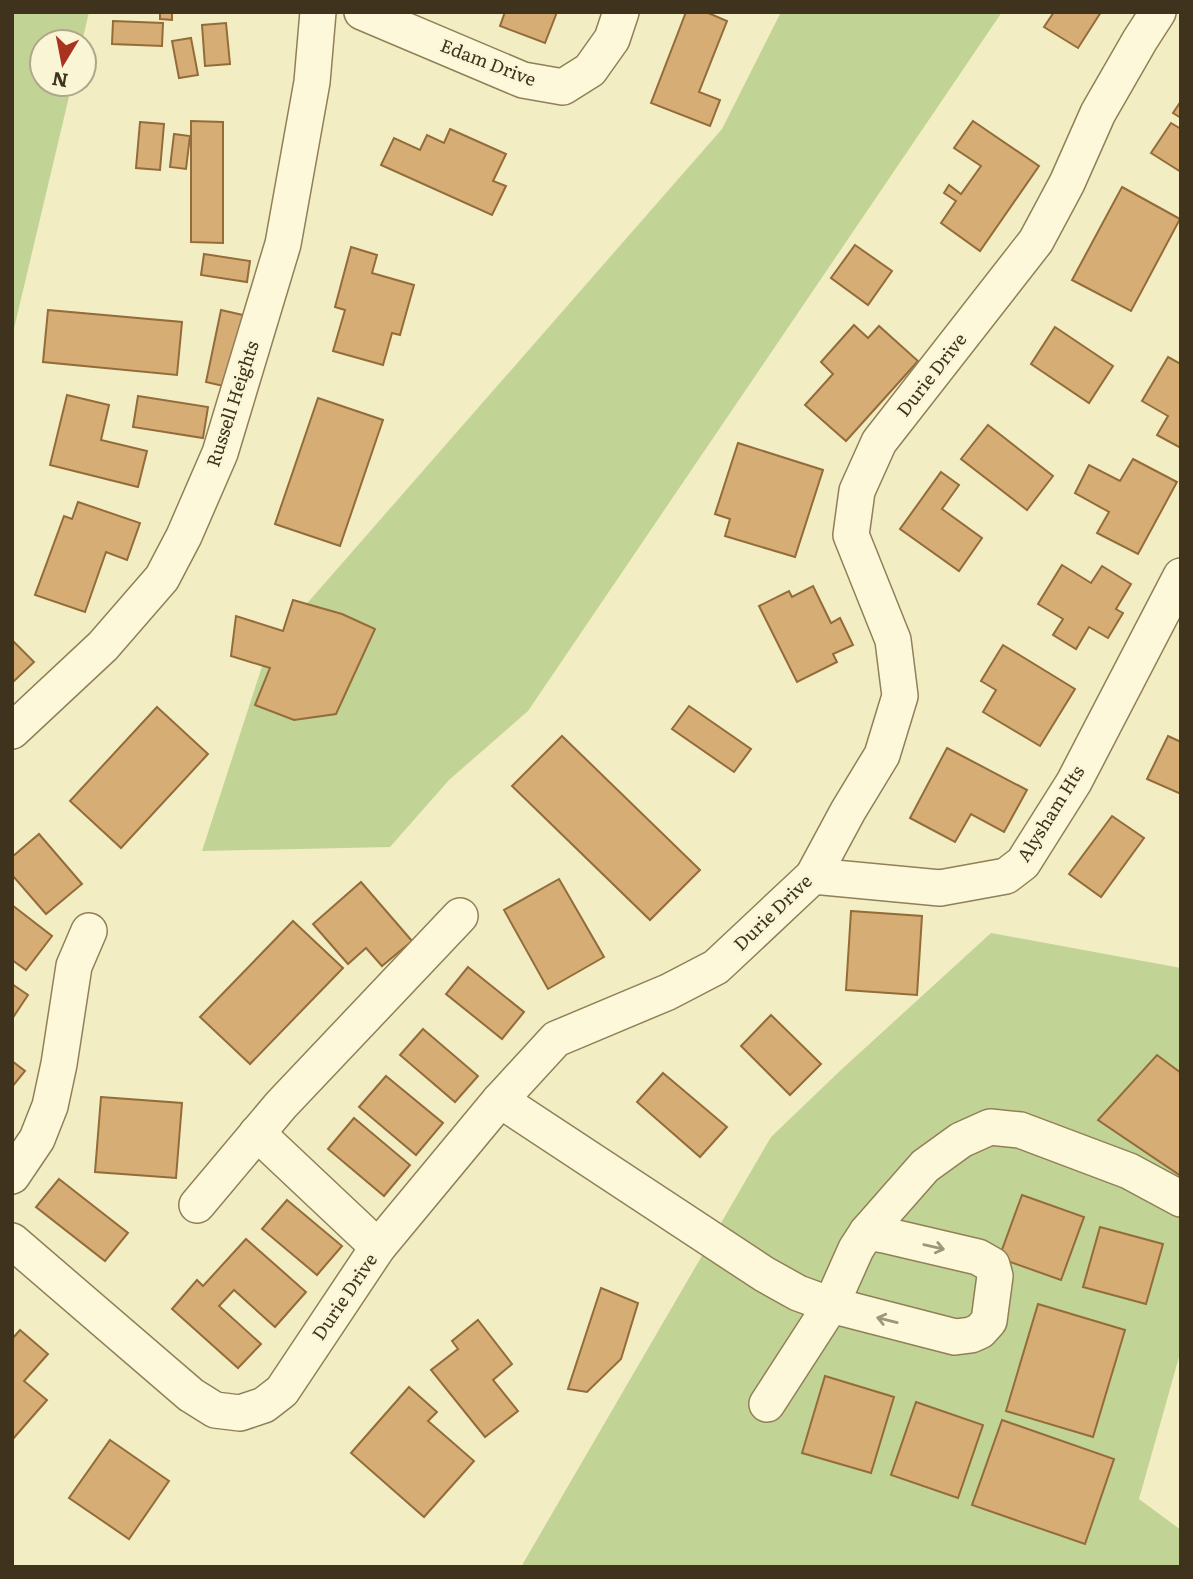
<svg xmlns="http://www.w3.org/2000/svg" width="1193" height="1579" viewBox="0 0 1193 1579" font-family="Literata,serif">
<style>
.green{fill:#c2d396}
.building{fill:#d6ad75;stroke:#936c3a;stroke-width:2}
.lines{fill:none;stroke-linecap:round;stroke-linejoin:round}
.minor-casing{stroke:#917f57;stroke-width:38}
.minor{stroke:#fdf8d9;stroke-width:35}
.oneway{stroke:#9e967b}
.labels{text-anchor:middle;stroke-width:5;stroke-linejoin:round;paint-order:stroke}
.street-label{font-size:18px;fill:#3f331d;stroke:#faf5d5}
</style>
<rect width="100%" height="100%" fill="#f3edc4"/>
<g class="green">
<path d="M12 12H89L82 42H42V84H72L12 337Z"/>
<path d="M781 12H1002L528 711 449 780 390 847 202 851 268 648 722 129Z"/>
<path d="M991 933 1181 968V1350L1139 1499 1181 1530V1567H521L771 1137 842 1069Z"/>
</g>
<g class="building">
<path d="M160 12H172V20L160 19Z"/>
<path d="M505 12H557L545 43 500 26Z"/>
<path d="M686 12H706L727 21 699 92 720 100 710 126 651 103Z"/>
<path d="M1054 12H1101L1078 48 1044 27Z"/>
<path d="M113 21 163 23 162 46 112 44Z"/>
<path d="M226 23 230 64 205 66 202 25Z"/>
<path d="M191 38 198 75 179 78 172 41Z"/>
<path d="M1181 101V118L1173 113Z"/>
<path d="M191 121 223 122V243L191 242Z"/>
<path d="M973 121 1039 166 980 251 941 223 956 201 944 193 949 185 961 194 981 166 954 148Z"/>
<path d="M140 122 164 124 160 170 136 168Z"/>
<path d="M1171 123 1181 129V172L1151 153Z"/>
<path d="M450 129 506 154 493 181 506 186 492 215 381 165 394 138 420 150 427 135 444 143Z"/>
<path d="M174 134 190 136 186 169 170 167Z"/>
<path d="M1122 187 1180 219 1131 311 1072 280Z"/>
<path d="M855 245 892 271 868 305 831 278Z"/>
<path d="M351 247 377 255 372 273 414 285 400 335 392 333 383 365 333 351 345 310 335 307Z"/>
<path d="M204 254 250 261 247 282 201 275Z"/>
<path d="M48 310 182 322 177 375 43 362Z"/>
<path d="M221 310 243 315 228 387 206 382Z"/>
<path d="M854 325 868 338 879 326 918 361 846 441 805 405 833 374 821 362Z"/>
<path d="M1055 327 1113 366 1089 403 1031 364Z"/>
<path d="M1168 357 1181 364V448L1157 435 1168 416 1142 401Z"/>
<path d="M67 395 109 405 101 440 147 451 138 487 50 465Z"/>
<path d="M138 396 208 407 203 438 133 427Z"/>
<path d="M318 398 383 420 340 546 275 524Z"/>
<path d="M988 425 1053 476 1027 510 961 459Z"/>
<path d="M738 443 823 470 795 557 725 536 730 519 715 514Z"/>
<path d="M1133 459 1177 482 1138 554 1097 533 1109 512 1075 493 1089 465 1120 481Z"/>
<path d="M941 472 959 485 942 509 982 538 959 571 900 529Z"/>
<path d="M78 502 140 523 127 560 106 552 85 612 35 595 64 516 72 519Z"/>
<path d="M1062 565 1091 583 1102 566 1131 584 1116 609 1123 613 1108 638 1089 627 1076 649 1053 635 1063 619 1038 604Z"/>
<path d="M813 586 831 623 840 618 853 645 833 654 837 662 797 682 759 606 789 591 792 597Z"/>
<path d="M293 600 342 614 375 629 336 714 294 720 255 705 270 668 231 656 236 616 283 631Z"/>
<path d="M12 640 34 662 12 683Z"/>
<path d="M1003 645 1075 689 1040 746 983 712 996 690 981 681Z"/>
<path d="M689 706 751 749 734 772 672 729Z"/>
<path d="M157 707 208 754 121 848 70 801Z"/>
<path d="M562 736 700 870 650 920 512 786Z"/>
<path d="M1168 736 1181 742V794L1147 779Z"/>
<path d="M947 748 1027 790 1004 832 971 814 955 842 910 818Z"/>
<path d="M1112 816 1144 838 1101 897 1069 874Z"/>
<path d="M39 834 82 884 46 914 12 875V857Z"/>
<path d="M559 879 604 957 548 989 504 910Z"/>
<path d="M361 882 412 941 382 966 366 948 348 964 313 924Z"/>
<path d="M12 905 52 936 26 970 12 960Z"/>
<path d="M851 911 922 916 917 995 846 990Z"/>
<path d="M293 921 343 968 250 1064 200 1017Z"/>
<path d="M468 967 524 1012 502 1039 446 994Z"/>
<path d="M12 984 28 995 12 1019Z"/>
<path d="M771 1015 821 1064 790 1095 741 1046Z"/>
<path d="M423 1029 478 1076 455 1102 400 1055Z"/>
<path d="M1157 1055 1181 1073V1176L1098 1120Z"/>
<path d="M12 1061 25 1071 12 1087Z"/>
<path d="M663 1073 727 1127 700 1157 637 1102Z"/>
<path d="M386 1076 443 1123 416 1155 359 1107Z"/>
<path d="M101 1097 182 1103 176 1178 95 1172Z"/>
<path d="M354 1118 410 1165 384 1196 328 1149Z"/>
<path d="M59 1179 128 1233 105 1261 36 1207Z"/>
<path d="M1022 1195 1084 1217 1061 1280 999 1258Z"/>
<path d="M287 1200 342 1246 317 1275 262 1229Z"/>
<path d="M1100 1227 1163 1244 1146 1304 1083 1287Z"/>
<path d="M246 1239 306 1292 275 1327 234 1290 219 1306 261 1344 238 1368 172 1309 197 1280 203 1286Z"/>
<path d="M601 1288 638 1303 621 1359 587 1392 568 1389Z"/>
<path d="M1038 1304 1125 1330 1093 1437 1006 1411Z"/>
<path d="M478 1320 512 1364 493 1380 518 1411 485 1437 431 1370 458 1349 452 1341Z"/>
<path d="M20 1330 48 1354 24 1381 47 1400 12 1440V1339Z"/>
<path d="M825 1376 894 1397 871 1473 802 1453Z"/>
<path d="M409 1387 437 1412 428 1421 474 1461 424 1517 351 1453Z"/>
<path d="M916 1402 983 1425 958 1498 891 1475Z"/>
<path d="M1002 1420 1114 1459 1085 1544 972 1505Z"/>
<path d="M110 1440 169 1481 129 1539 69 1498Z"/>
</g>
<g class="lines">
<g class="minor-casing">
<g id="minor">
<path d="M362 12 523 80 563 87 590 70 612 39 621 12"/>
<path d="M12 731 103 646 162 578 184 536 220 453 283 244 312 82 318 12"/>
<path d="M813 876 940 888 1006 876 1023 863 1074 782 1181 576"/>
<path d="M500 1100 764 1274 798 1293 831 1305 955 1337 971 1335 980 1331 989 1321 995 1276 992 1265 978 1257 884 1235 867 1232"/>
<path d="M257 1133 378 1247"/>
<path d="M12 1176 37 1139 50 1106 59 1064 74 966 89 931"/>
<path d="M197 1205 281 1105 460 916"/>
<path d="M12 1241 191 1395 215 1410 240 1413 264 1405 282 1391 378 1247 500 1100 556 1039 668 992 716 967 813 876 848 811 882 755 900 696 893 640 851 535 857 491 879 442 1036 241 1067 183 1098 113 1140 40 1158 12"/>
<path d="M767 1404 831 1305 856 1249 867 1232 925 1166 961 1140 990 1127 1020 1130 1129 1171 1181 1199"/>
</g>
</g>
<use href="#minor" class="minor"/>
</g>
<defs><path id="oneway-shaft" d="M-6 0H5M1.5-3L5.5 0L1.5 3" fill="none" stroke-width="1.6" stroke-linecap="round" stroke-linejoin="round" transform="scale(1.75)"/></defs>
<g class="oneway">
<use href="#oneway-shaft" transform="translate(934 1247) rotate(13)"/>
<use href="#oneway-shaft" transform="translate(887 1320) rotate(-166)"/>
</g>
<g class="labels">
<g class="street-label">
<text transform="translate(488 63) rotate(21)" y="6">Edam Drive</text>
<text transform="translate(932 375) rotate(-52)" y="6">Durie Drive</text>
<text transform="translate(233 404) rotate(-72)" y="6">Russell Heights</text>
<text transform="translate(1051 814) rotate(-58)" y="6">Alysham Hts</text>
<text transform="translate(773 913) rotate(-44)" y="6">Durie Drive</text>
<text transform="translate(345 1297) rotate(-56)" y="6">Durie Drive</text>
</g>
</g>
<rect width="1193" height="1579" fill="none" stroke="#3f331d" stroke-width="28"/>
<g transform="translate(63 63) rotate(190)"><circle r="33" fill="#faf5d5" stroke="#afa78b" stroke-width="2"/>
<path d="M0-5L12 26L0 18L-12 26Z" fill="#a83420"/>
<text y="-10" font-size="19" font-weight="bold" text-anchor="middle" fill="#3f331d">N</text>
</g>
</svg>
